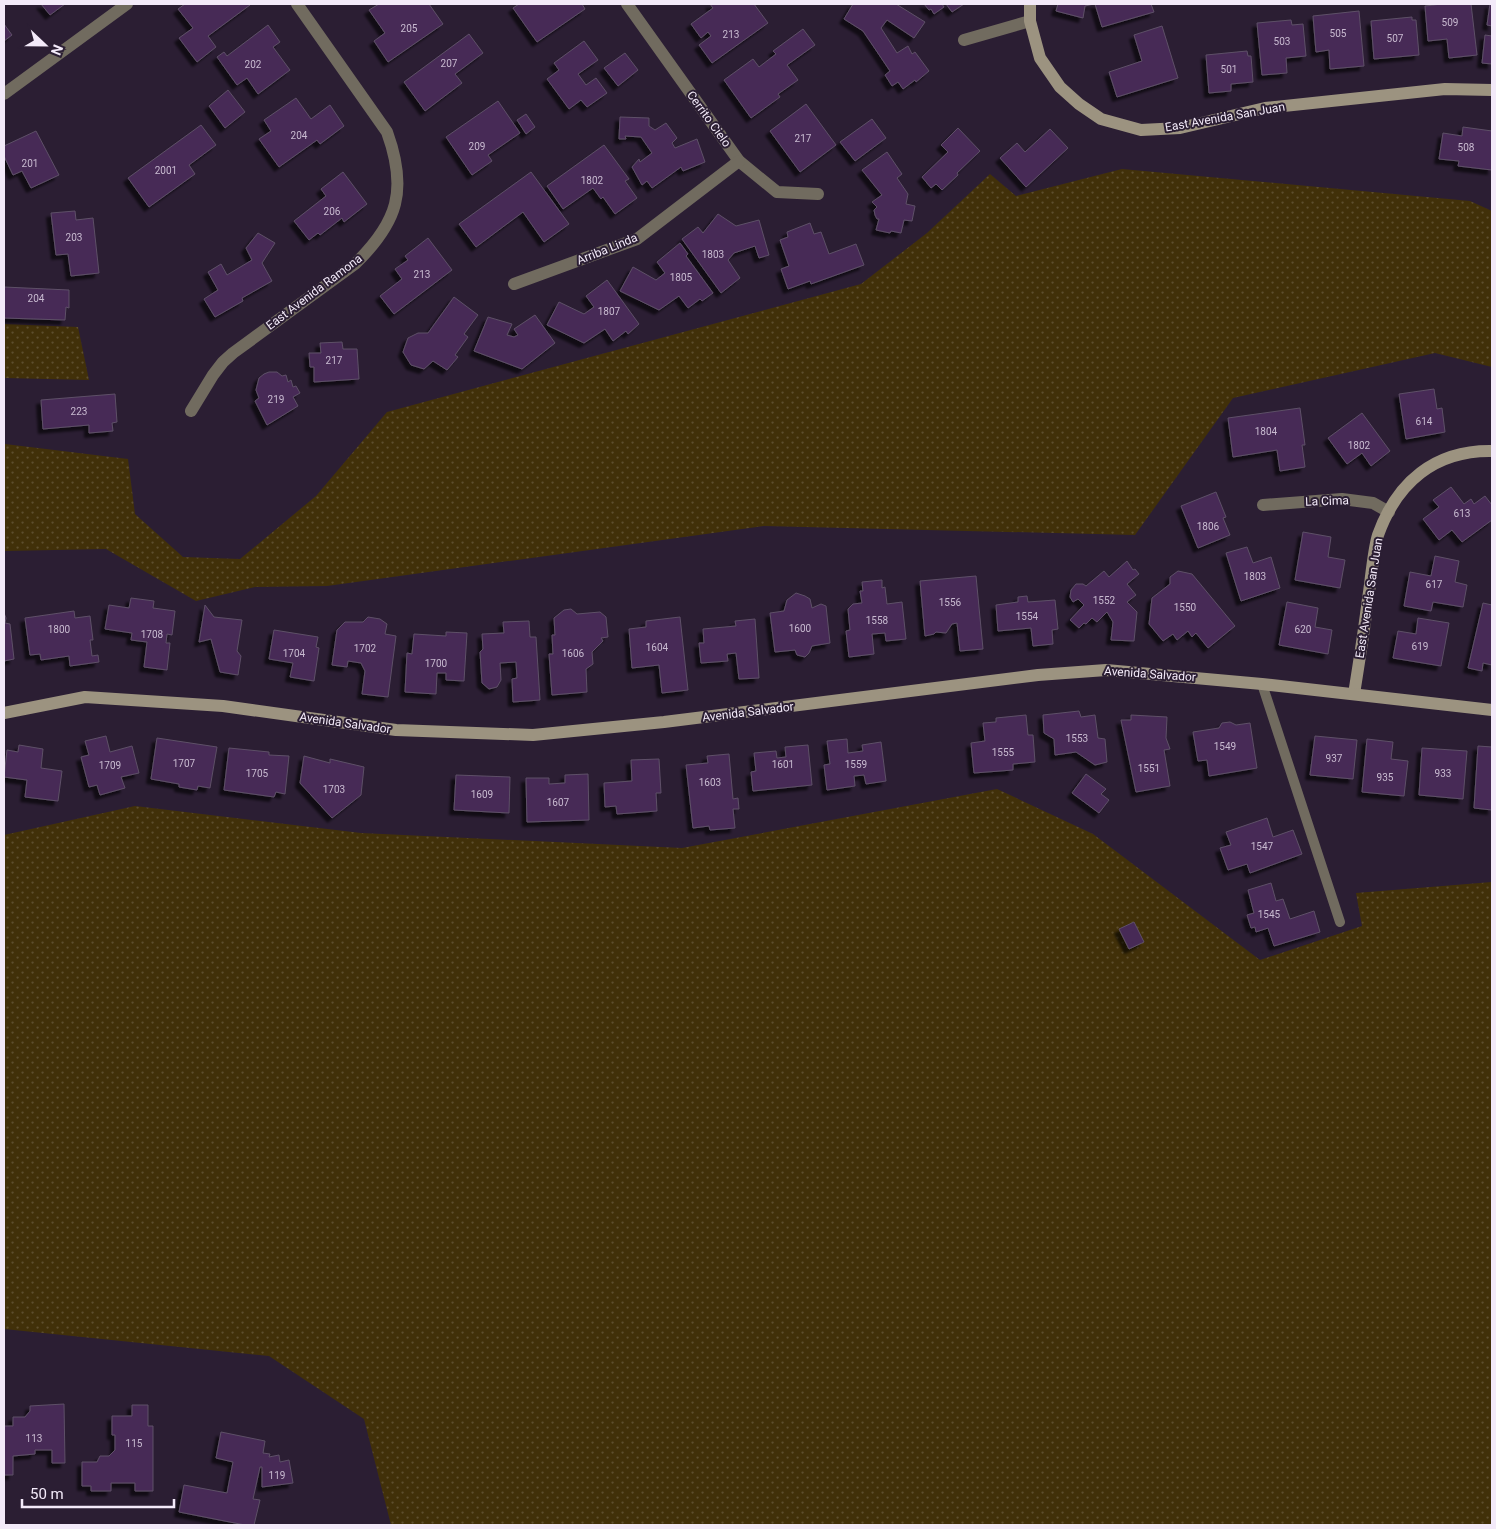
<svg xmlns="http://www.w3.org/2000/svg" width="1496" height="1529" viewBox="0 0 1496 1529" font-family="Roboto,sans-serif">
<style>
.green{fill:url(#green-dots)}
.building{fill:#472a57;stroke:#5e5067;filter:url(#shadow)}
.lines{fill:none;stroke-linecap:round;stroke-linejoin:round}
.lane{stroke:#716b5f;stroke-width:10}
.street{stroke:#716b5f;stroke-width:12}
.secondary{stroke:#9c9380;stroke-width:12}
.labels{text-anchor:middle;stroke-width:4;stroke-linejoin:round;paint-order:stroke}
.number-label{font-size:10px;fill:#c8bad0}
.street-label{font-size:12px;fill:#f3eaf9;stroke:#2b1e33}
</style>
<defs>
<pattern id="green-dots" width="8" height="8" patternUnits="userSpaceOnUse" patternTransform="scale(1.25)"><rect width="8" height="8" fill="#413009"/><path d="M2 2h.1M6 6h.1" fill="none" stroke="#5d4e2e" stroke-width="1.8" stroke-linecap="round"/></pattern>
<filter id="shadow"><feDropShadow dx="-4.5" dy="4.5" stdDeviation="1" flood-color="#0009"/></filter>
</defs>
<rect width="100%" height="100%" fill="#2b1e33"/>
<g class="green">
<path d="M1122 169 1470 201 1492 211V367L1435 353 1233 398 1135 535 764 526 327 586 255 587 196 601 106 549 4 551V440L5 444 128 459 135 514 183 557 240 559 316 496 387 412 861 284 927 233 990 174 1016 196Z"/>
<path d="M4 324 78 327 89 380 4 378Z"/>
<path d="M997 789 1093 834 1260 960 1362 926 1356 893 1492 882V1525H391L364 1419 269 1356 4 1329V835L135 806 361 833 682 848Z"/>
</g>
<g class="building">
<path d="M41 4H65L50 15Z"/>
<path d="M185 4H249L250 5 208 36 216 47 197 62 179 38 193 28 178 9Z"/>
<path d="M379 4H429L443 24 388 62 374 41 385 33 369 10Z"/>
<path d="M519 4H582L585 9 537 42 513 8Z"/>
<path d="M710 4H754L768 23 712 63 699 45 711 36 708 32 701 38 691 24 713 8Z"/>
<path d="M853 4H896L925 22 914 38 887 20 881 28 897 53 908 46 912 54 915 52 929 71 916 82 915 80 903 89 898 82 892 86 885 75 890 71 863 31 844 19Z"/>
<path d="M924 4H942L944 7 934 14 931 9 929 10Z"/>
<path d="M946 4H964L952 12Z"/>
<path d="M1058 4H1094L1085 6 1083 18 1056 11Z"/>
<path d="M1095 4H1151L1154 12 1102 27Z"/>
<path d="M1442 4H1471L1477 55 1449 58 1447 39 1428 41 1425 6Z"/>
<path d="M1490 4H1492V26L1487 25Z"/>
<path d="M1359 11 1364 66 1330 69 1329 50 1316 52 1313 16Z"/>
<path d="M1412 17V20H1416L1419 55 1374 59 1371 21Z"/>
<path d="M1291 20 1292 25 1303 24 1306 56 1286 58 1287 73 1262 75 1257 23Z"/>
<path d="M4 24 12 35 4 41Z"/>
<path d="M268 25 280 42 273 47 290 70 258 94 247 78 237 85 217 57 224 52 227 56Z"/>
<path d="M1162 26 1178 78 1117 97 1109 72 1142 61 1134 35Z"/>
<path d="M803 29 815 45 787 65 798 80 778 94 780 97 751 118 724 80 753 59 759 67 776 54 773 51Z"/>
<path d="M469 34 483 53 455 74 462 83 425 111 404 82Z"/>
<path d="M1485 35 1492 36V64L1482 63Z"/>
<path d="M584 41 598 60 578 74 586 85 596 78 607 93 587 107 581 100 569 109 547 79 559 70 554 63Z"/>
<path d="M1247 51 1248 56H1251L1253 82 1231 84V91L1209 93 1206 55Z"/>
<path d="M625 53 638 70 618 86 604 68Z"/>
<path d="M228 90 245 112 225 128 209 106Z"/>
<path d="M296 98 311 119 330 105 344 126 320 144 317 140 279 167 259 139 271 131 264 120Z"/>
<path d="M498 101 520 133 488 155 492 161 472 175 446 137Z"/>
<path d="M806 104 836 145 800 172 770 131Z"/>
<path d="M526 114 535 127 526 134 517 120Z"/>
<path d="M620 117 649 118V126L655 130 666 123 677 138 672 143 675 148 697 139 705 162 683 171 681 167 652 188 647 181 642 185 632 167 639 159 640 162 652 153 641 137 625 136 626 139H619Z"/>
<path d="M872 119 886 138 855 161 840 142Z"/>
<path d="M201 125 216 145 189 165 195 174 149 207 128 178Z"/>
<path d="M1463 127 1492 131V170L1458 166 1459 161 1439 159 1443 133 1462 136Z"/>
<path d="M958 128 980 151 957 173 958 175 942 190 936 184 931 188 922 177 948 152 941 145Z"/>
<path d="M1050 129 1068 148 1026 187 1000 158 1017 143 1025 152Z"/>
<path d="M36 131 59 175 31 188 22 171 13 175 4 156V146Z"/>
<path d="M604 145 629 179 625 181 637 198 615 214 603 197 601 199 593 188 563 209 547 186Z"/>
<path d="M887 152 902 174 897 178 908 194 906 204 915 206 912 221 904 220 901 233 891 231 890 233 876 230 879 219H877L875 215 874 210 877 207 872 202 882 195 862 170Z"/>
<path d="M343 172 367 204 344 222 342 218 320 235 318 233 309 240 294 221 326 196 321 189Z"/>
<path d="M531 172 569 224 544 242 523 212 476 247 459 224Z"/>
<path d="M75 211 76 220 93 218 99 273 71 276 68 254 56 255 51 213Z"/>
<path d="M718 214 736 226 759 220 769 255 759 258 755 246 734 253 728 260 740 278 721 293 682 239 698 227 703 233Z"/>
<path d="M810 223 814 234 821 232 829 254 856 244 864 265 811 284 810 281 788 289 781 269 789 266 780 240 788 237 787 232Z"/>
<path d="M258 233 275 243 262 263 272 281 242 298 243 301 215 317 204 299 218 290 208 272 221 264 227 275 252 260 246 248Z"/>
<path d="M428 238 452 270 394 314 380 296 402 279 395 269 408 260 405 256Z"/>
<path d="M680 243 688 254 686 256 713 293 702 301 700 299 688 308 679 296 659 310 620 291 633 267 656 280 665 273 657 262Z"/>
<path d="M607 280 639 324 628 334 626 331 613 341 605 329 584 343 547 325 559 302 584 314 594 307 586 296Z"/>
<path d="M4 287 69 290V308L66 307 65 320 4 318Z"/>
<path d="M454 297 478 315 464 334 468 337 455 355 458 357 447 370 433 361 424 369 411 365 403 352 408 338 418 333H428Z"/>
<path d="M535 315 555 343 522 369 474 351 488 317 512 324 507 335 514 337 518 335 514 329Z"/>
<path d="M342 342 343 349H357L359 379 314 382V367H310L309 353H321L320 343Z"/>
<path d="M269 372H277L282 376 286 375 288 382 291 380 293 387 296 386 300 393 293 397 298 406 267 425 255 401 259 398 256 390 259 378 264 374Z"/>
<path d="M1434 389 1437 409 1442 408 1445 432 1406 439 1399 394Z"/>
<path d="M115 394 117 422 112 423 113 431 89 433V425L43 429 41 400Z"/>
<path d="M1300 408 1305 445H1302L1305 467 1280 471 1277 450 1233 457 1228 418Z"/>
<path d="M1362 413 1390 451 1371 466 1362 453 1347 464 1328 438Z"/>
<path d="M1451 487 1464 504 1471 499 1474 504 1485 496 1492 505V520L1462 542 1452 530 1439 540 1423 519 1439 507 1433 500Z"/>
<path d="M1216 492 1226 517 1223 518 1230 535 1198 548 1181 506Z"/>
<path d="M1303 532 1331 537 1328 557 1345 560 1340 588 1295 580Z"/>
<path d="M1247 547 1253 563 1271 557 1280 588 1241 601 1226 553Z"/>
<path d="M1435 556 1459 561 1455 582 1467 585 1463 607 1433 602 1431 611 1404 606 1410 572 1431 576Z"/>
<path d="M1127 561 1133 570 1135 569 1139 574 1127 584 1136 595 1127 602 1137 612 1134 641 1111 640 1113 622 1107 612 1097 622 1092 618 1086 624 1084 623 1079 628 1070 620 1084 605 1078 599 1073 602 1070 597 1071 590 1076 584H1083L1086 586 1104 571 1109 577Z"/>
<path d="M1178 571 1192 574 1235 626 1208 648 1196 633 1192 637 1188 631 1177 640 1173 634 1163 641 1149 624 1152 598 1170 584V577Z"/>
<path d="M976 576 983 649 960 651 957 623 952 624 946 633 936 632 934 634 925 636 920 581Z"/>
<path d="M882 580V588L885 587 887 604 902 602 906 639 886 641 885 633 872 634 874 654 849 657 846 631 850 630 848 609 853 604 862 603 860 591H863L862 582Z"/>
<path d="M796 593 805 596 810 599 812 608 821 604 826 606 830 643 812 646 809 653 805 657 797 655 795 650 775 652 770 613 784 611 787 600Z"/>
<path d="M1027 596 1028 602 1055 600 1058 629 1052 630 1053 644 1033 646 1031 628 998 631 996 605 1018 602V597Z"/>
<path d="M131 598 154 601 153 608 175 611 172 635 167 634 166 643H170L167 670 144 667 147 642 131 640 132 633 105 629 109 605 129 608Z"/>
<path d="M1287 602 1318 608 1315 627 1332 630 1328 654 1279 645Z"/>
<path d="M1483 603 1492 605V665L1483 663 1482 671 1468 668Z"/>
<path d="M205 605 214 617 242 620 237 651 241 656 238 675 220 672 211 639 199 642Z"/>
<path d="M571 609 577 614 600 612 606 617 608 637 601 638 603 641 592 652 593 664 586 669 587 692 552 695 549 654H553L552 635H555L554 618 564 610Z"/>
<path d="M74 611 75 618 90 616 93 640H90L92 656 98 655 99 662 70 666 69 656 41 660 40 654 30 655 25 618Z"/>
<path d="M4 613 6 618 5 623 10 624 14 659 4 661Z"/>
<path d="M368 617 380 619 387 624 385 634 396 636 388 697 362 694 365 671 361 663 348 661 347 667 332 665 337 630 345 622H363Z"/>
<path d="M680 617 688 690 662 693 659 665 632 668 629 629 646 627V621Z"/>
<path d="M1418 618 1449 623 1441 666 1393 658 1398 631 1416 634Z"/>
<path d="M755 619 759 678 739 679 736 653 727 654 728 661 701 663 699 643H704L703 629 736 626 735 621Z"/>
<path d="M529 621 530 637H536L540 700 513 702 512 679 517 678 516 662 500 663 501 680 497 687 489 689 482 683 480 652 483 649 482 634 504 633 503 622Z"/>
<path d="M274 630 318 637 316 647 319 648 314 681 290 677 293 663 269 659Z"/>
<path d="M446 632 467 633 464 681 446 680V673H437L436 694 405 692 407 653 412 654 414 634 446 636Z"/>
<path d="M1079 711 1081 717 1095 715 1098 738 1105 739 1107 762 1095 765 1076 752 1055 755 1054 739 1044 733 1043 715Z"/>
<path d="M1026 715 1028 735H1033L1035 762 1013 764V770L974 773 971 743 985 741 983 723 996 722V718Z"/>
<path d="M1131 715 1167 717 1166 738 1170 749 1164 750 1170 786 1136 792 1121 720H1131Z"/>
<path d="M1230 722 1236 725 1250 723 1257 768 1209 776 1207 760 1198 761 1193 732 1219 728 1222 723Z"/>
<path d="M106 736 110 752 132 746 139 773 121 777 125 788 100 795 97 785 89 787 81 757 89 755 85 741Z"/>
<path d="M1315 736 1357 740 1353 779 1310 775Z"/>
<path d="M157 738 217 747 210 788 198 786 197 790 179 787V784L151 779Z"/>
<path d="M847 739 848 753 863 751 862 745 881 742 886 781 866 784 864 775 854 776 855 786 827 790 824 765 830 764 827 741Z"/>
<path d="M1367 739 1393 742 1391 759 1408 761 1404 796 1362 792Z"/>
<path d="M19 745 43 749 41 768 62 771 58 801 25 797 27 780 4 777 7 750 18 752Z"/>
<path d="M808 745 812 785 753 791 751 772 756 771 754 753 776 751 777 758 786 757 785 747Z"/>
<path d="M1478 746 1492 747V810L1474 808Z"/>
<path d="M229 748 269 752V755L289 756 285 794 276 792 274 797 224 790Z"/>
<path d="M1422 748 1467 751 1463 799 1419 795Z"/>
<path d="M729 754 733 799 738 798 739 809H733L735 828 710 830 709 826 693 828 686 765 708 763 707 756Z"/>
<path d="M304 756 330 763V759L364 767 361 795 332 818 300 783Z"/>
<path d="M659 759 661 793H656L657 811 617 814 616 806 605 807 604 783 632 781 631 760Z"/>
<path d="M588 774 589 820 527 822 526 778H549V784L565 783V775Z"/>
<path d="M1086 774 1106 789 1101 794 1109 800 1099 813 1072 793Z"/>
<path d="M456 775 510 777 509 813 454 810Z"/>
<path d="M1267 818 1273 837 1293 830 1302 854 1250 873 1247 864 1228 870 1220 848 1231 845 1226 832Z"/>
<path d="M1271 883 1276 901 1283 899 1290 919 1314 911 1320 932 1274 946 1268 928 1256 932 1255 927 1251 928 1247 915 1254 913 1248 890Z"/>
<path d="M1134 922 1144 942 1129 949 1119 929Z"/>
<path d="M64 1404 65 1463H52V1450H35V1454L13 1456V1475H4V1426H13V1417H25L30 1411V1406Z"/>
<path d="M132 1405H148V1426H153V1491H135V1483H111V1491H91V1486H82V1462H97L100 1456H109L115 1450V1435H112V1416H132Z"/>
<path d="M221 1432 265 1441 263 1453 270 1454 269 1457 279 1455 280 1462 289 1460 293 1483 262 1487V1467H260L253 1499 260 1500 254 1525H245L179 1512 184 1485 227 1493 233 1462 216 1458Z"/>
</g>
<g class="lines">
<path class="lane" d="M1262 684 1340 922"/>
<g class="street">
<path d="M627 4 739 161 777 192 818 194"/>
<path d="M964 40 1030 21"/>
<path d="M4 94 127 4"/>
<path d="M514 284 637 239 739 161"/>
<path d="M191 411 213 375 223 362 233 353 355 264C398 222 408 190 387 132L297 4"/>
<path d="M1263 505 1342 499 1373 503 1389 512"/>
</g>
<g class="secondary">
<path d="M1030 4V21L1040 58 1060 87 1079 104 1101 119 1141 130 1180 128 1265 108 1445 89 1492 90"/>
<path d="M1354 694C1359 663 1364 631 1368 599 1371 581 1373 551 1378 535 1397 482 1435 450 1492 451"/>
<path d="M4 713 85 697 223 706 396 730 533 735 664 722 1038 675 1106 670 1262 684 1492 710"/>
</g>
</g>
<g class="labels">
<g class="number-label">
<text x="1450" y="26">509</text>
<text x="409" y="32">205</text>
<text x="1338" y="37">505</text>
<text x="731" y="38">213</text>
<text x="1395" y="42">507</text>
<text x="1282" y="45">503</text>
<text x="449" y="67">207</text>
<text x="253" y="68">202</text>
<text x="1229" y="73">501</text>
<text x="299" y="139">204</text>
<text x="803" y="142">217</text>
<text x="477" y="150">209</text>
<text x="1466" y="151">508</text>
<text x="30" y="167">201</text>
<text x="166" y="174">2001</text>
<text x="592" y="184">1802</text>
<text x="332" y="215">206</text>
<text x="74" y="241">203</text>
<text x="713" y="258">1803</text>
<text x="422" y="278">213</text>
<text x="681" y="281">1805</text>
<text x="36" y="302">204</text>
<text x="609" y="315">1807</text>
<text x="334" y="364">217</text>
<text x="276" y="403">219</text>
<text x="79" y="415">223</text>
<text x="1424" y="425">614</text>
<text x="1266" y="435">1804</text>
<text x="1359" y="449">1802</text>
<text x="1462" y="517">613</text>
<text x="1208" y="530">1806</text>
<text x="1255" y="580">1803</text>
<text x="1434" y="588">617</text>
<text x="1104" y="604">1552</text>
<text x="950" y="606">1556</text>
<text x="1185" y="611">1550</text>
<text x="1027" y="620">1554</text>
<text x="877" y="624">1558</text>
<text x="800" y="632">1600</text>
<text x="59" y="633">1800</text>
<text x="1303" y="633">620</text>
<text x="152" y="638">1708</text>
<text x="1420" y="650">619</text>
<text x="657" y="651">1604</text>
<text x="365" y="652">1702</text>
<text x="294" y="657">1704</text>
<text x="573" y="657">1606</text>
<text x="436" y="667">1700</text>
<text x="1077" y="742">1553</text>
<text x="1225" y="750">1549</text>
<text x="1003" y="756">1555</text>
<text x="1334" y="762">937</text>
<text x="184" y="767">1707</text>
<text x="783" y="768">1601</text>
<text x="856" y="768">1559</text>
<text x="110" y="769">1709</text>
<text x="1149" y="772">1551</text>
<text x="257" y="777">1705</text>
<text x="1443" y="777">933</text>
<text x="1385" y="781">935</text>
<text x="710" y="786">1603</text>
<text x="334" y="793">1703</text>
<text x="482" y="798">1609</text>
<text x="558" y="806">1607</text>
<text x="1262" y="850">1547</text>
<text x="1269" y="918">1545</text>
<text x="34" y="1442">113</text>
<text x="134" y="1447">115</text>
<text x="277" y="1479">119</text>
</g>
<g class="street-label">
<text transform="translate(1225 117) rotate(-10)" y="4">East Avenida San Juan</text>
<text transform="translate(709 119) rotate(54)" y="4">Cerrito Cielo</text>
<text transform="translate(607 249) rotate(-22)" y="4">Arriba Linda</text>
<text transform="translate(314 292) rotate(-37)" y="4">East Avenida Ramona</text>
<text transform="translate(1327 501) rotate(-2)" y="4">La Cima</text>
<text transform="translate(1369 598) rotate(-81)" y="4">East Avenida San Juan</text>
<text transform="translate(1150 674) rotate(4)" y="4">Avenida Salvador</text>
<text transform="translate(748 712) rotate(-7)" y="4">Avenida Salvador</text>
<text transform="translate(345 723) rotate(8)" y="4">Avenida Salvador</text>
</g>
</g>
<rect width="1496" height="1529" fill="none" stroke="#f3eaf9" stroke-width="10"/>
<g transform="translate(45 45) rotate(112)" stroke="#2b1e33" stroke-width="4" paint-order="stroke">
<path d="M0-4L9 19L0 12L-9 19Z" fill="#f3eaf9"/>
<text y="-8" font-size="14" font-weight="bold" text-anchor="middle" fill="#f3eaf9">N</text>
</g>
<path d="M22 1499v8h152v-8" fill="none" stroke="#f3eaf9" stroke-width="2.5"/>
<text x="30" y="1499" font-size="15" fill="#f3eaf9" stroke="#2b1e33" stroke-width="4" paint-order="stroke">50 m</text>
</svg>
